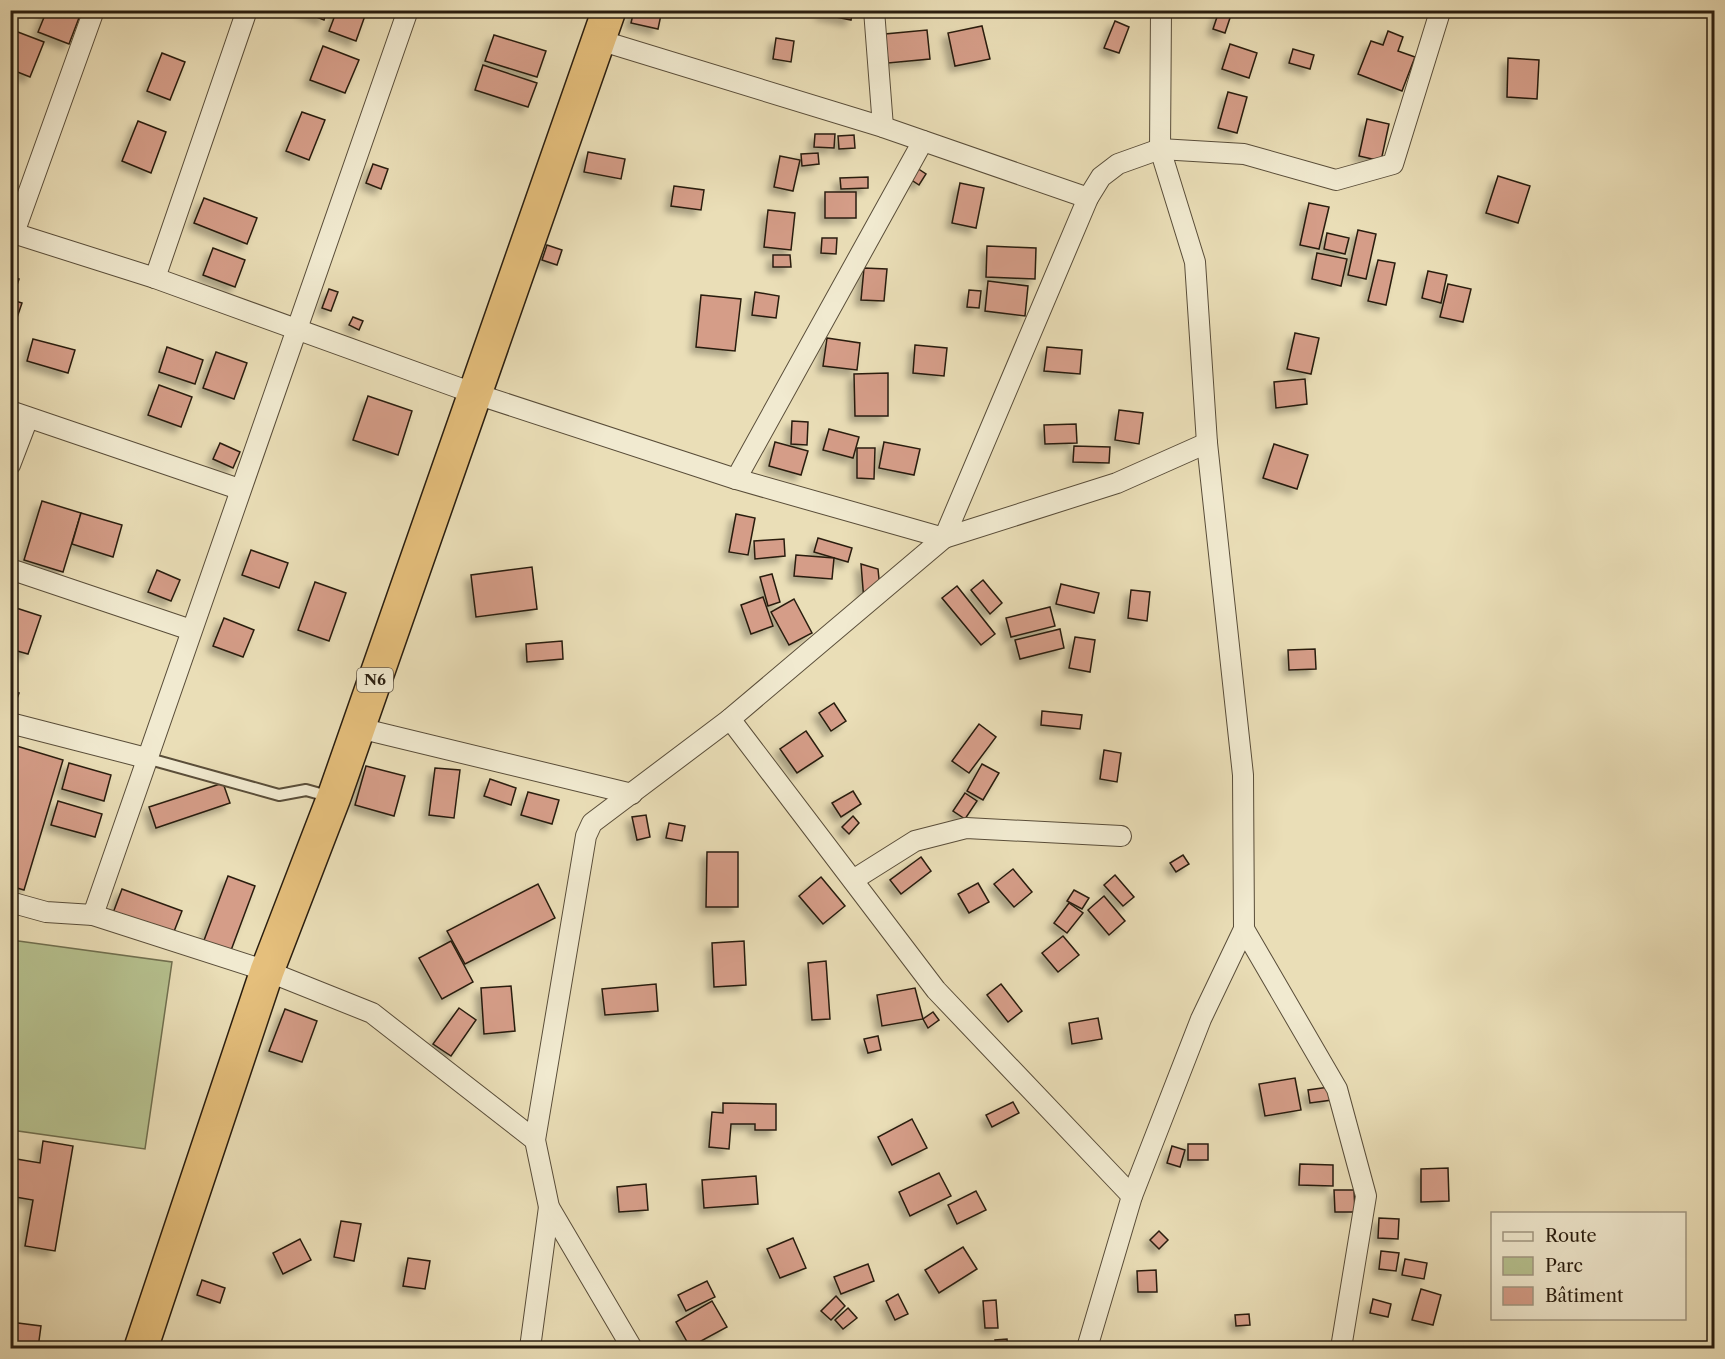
<svg xmlns="http://www.w3.org/2000/svg" width="1725" height="1359" viewBox="0 0 1725 1359" font-family="'Libre Caslon Text',serif">
<style>
.green{fill:#b6c18f;stroke:#706f4f;stroke-width:1.5}
.building{fill:#d59d88;stroke:#291d0f;stroke-width:1.5;filter:url(#shadow)}
.lines{fill:none;stroke-linecap:round;stroke-linejoin:round}
.lane-casing{stroke:#594d39;stroke-width:14}
.street-casing{stroke:#594d39;stroke-width:22}
.highway-casing{stroke:#291d0f;stroke-width:36}
.lane{stroke:#f1ead0;stroke-width:10}
.street{stroke:#f1ead0;stroke-width:20}
.highway{stroke:#e5bf7c;stroke-width:33}
.labels{text-anchor:middle;stroke-width:4.5;stroke-linejoin:round;paint-order:stroke}
.shield{fill:#f1ead0;stroke:#655a49;stroke-width:1.5}
.shield-label{font-size:15px;font-weight:bold;fill:#291d0f}
</style>
<defs>
<filter id="shadow"><feDropShadow dx="-5.5" dy="5.5" stdDeviation="3" flood-color="#0004"/></filter>
</defs>
<rect width="100%" height="100%" fill="#eadeb7"/>
<filter id="stains"><feTurbulence type="fractalNoise" baseFrequency=".00333" numOctaves="4"/><feColorMatrix values="0 0 0 0 .2 0 0 0 0 .09 0 0 0 0 .02 0 0 0 .5 -.17"/></filter>
<radialGradient id="worn" r=".72"><stop offset=".6" stop-color="#630" stop-opacity="0"/><stop offset="1" stop-color="#630" stop-opacity=".3"/></radialGradient>
<path class="green" d="M11 940 172 962 145 1149 11 1130Z"/>
<g class="building">
<path d="M47 10H82L69 44 38 32Z"/>
<path d="M299 10H327L324 20Z"/>
<path d="M337 10H367L356 41 329 31Z"/>
<path d="M634 10H662L658 29 631 23Z"/>
<path d="M822 10H853L851 20 821 14Z"/>
<path d="M1219 11 1231 15 1225 33 1213 29Z"/>
<path d="M1115 21 1129 27 1119 53 1104 48Z"/>
<path d="M982 26 990 59 955 66 948 33Z"/>
<path d="M10 29 44 42 30 77 10 69Z"/>
<path d="M927 30 930 59 888 63 885 34Z"/>
<path d="M1388 31 1403 37 1398 51 1415 57 1402 91 1358 74 1371 41 1383 45Z"/>
<path d="M494 35 546 51 537 77 485 61Z"/>
<path d="M776 38 794 41 791 62 773 59Z"/>
<path d="M1230 44 1257 53 1249 78 1222 69Z"/>
<path d="M323 46 359 60 345 93 310 80Z"/>
<path d="M1293 49 1314 55 1310 69 1289 63Z"/>
<path d="M162 53 185 62 170 100 147 91Z"/>
<path d="M1508 58 1539 60 1537 99 1507 97Z"/>
<path d="M483 65 537 83 528 107 475 90Z"/>
<path d="M1228 92 1247 97 1237 133 1218 128Z"/>
<path d="M302 112 325 120 309 160 286 151Z"/>
<path d="M1367 119 1389 124 1381 161 1359 156Z"/>
<path d="M138 121 166 132 151 173 122 161Z"/>
<path d="M815 134H835L834 148 814 147Z"/>
<path d="M854 135 855 148 839 149 838 136Z"/>
<path d="M588 152 625 159 621 179 584 172Z"/>
<path d="M818 153 819 164 802 166 801 154Z"/>
<path d="M780 156 800 160 793 191 774 187Z"/>
<path d="M373 164 388 169 381 189 366 183Z"/>
<path d="M914 166 926 174 919 185 907 177Z"/>
<path d="M1498 176 1530 186 1518 223 1486 213Z"/>
<path d="M868 177V188L841 189 840 178Z"/>
<path d="M960 183 984 188 976 228 952 223Z"/>
<path d="M674 186 704 190 701 210 671 206Z"/>
<rect x="825" y="192" width="31" height="26"/>
<path d="M204 198 257 218 247 244 194 223Z"/>
<path d="M1309 203 1329 207 1319 249 1300 245Z"/>
<path d="M768 210 795 213 791 250 764 247Z"/>
<path d="M1358 230 1376 234 1366 279 1348 275Z"/>
<path d="M1327 233 1349 238 1345 254 1324 249Z"/>
<path d="M822 238H837L836 254 821 253Z"/>
<path d="M547 245 562 250 557 265 542 260Z"/>
<path d="M987 246 1036 248 1035 279 986 277Z"/>
<path d="M213 248 245 260 235 287 203 275Z"/>
<path d="M1317 253 1347 259 1341 286 1312 279Z"/>
<path d="M773 255H790L791 267H773Z"/>
<path d="M1378 260 1395 263 1386 305 1368 301Z"/>
<path d="M864 268 887 269 884 301 861 300Z"/>
<path d="M1428 271 1447 275 1441 303 1422 298Z"/>
<path d="M10 276 19 279 12 300 22 303 10 338Z"/>
<path d="M988 281 1028 286 1025 316 985 311Z"/>
<path d="M1448 284 1471 289 1463 322 1440 317Z"/>
<path d="M329 289 338 292 331 311 322 308Z"/>
<path d="M969 290 981 291 979 308 967 307Z"/>
<path d="M755 292 779 296 776 318 752 315Z"/>
<path d="M701 295 741 299 735 351 696 347Z"/>
<path d="M353 317 363 321 359 330 349 325Z"/>
<path d="M1295 333 1319 338 1311 374 1287 369Z"/>
<path d="M827 338 860 343 857 370 823 366Z"/>
<path d="M33 339 75 350 68 373 27 361Z"/>
<path d="M915 345 947 348 944 376 913 373Z"/>
<path d="M167 347 203 360 195 384 159 372Z"/>
<path d="M1047 347 1082 350 1080 374 1044 371Z"/>
<path d="M216 352 247 363 234 399 203 388Z"/>
<path d="M888 373V416H855L854 374Z"/>
<path d="M1305 379 1307 404 1276 408 1274 382Z"/>
<path d="M159 385 192 397 181 427 148 415Z"/>
<path d="M368 396 412 411 398 455 353 440Z"/>
<path d="M1119 410 1143 413 1139 444 1115 440Z"/>
<path d="M792 421 808 422 807 445 791 444Z"/>
<path d="M1076 424 1077 443 1045 444 1044 425Z"/>
<path d="M829 429 859 437 853 458 823 450Z"/>
<path d="M775 442 808 451 801 475 769 466Z"/>
<path d="M884 442 920 449 914 475 879 468Z"/>
<path d="M220 443 240 452 233 468 213 459Z"/>
<path d="M1274 444 1308 455 1297 489 1263 478Z"/>
<path d="M1074 446 1110 447 1109 463 1073 462Z"/>
<path d="M857 448H875L874 479 857 478Z"/>
<path d="M42 501 81 513 63 572 24 560Z"/>
<path d="M81 513 122 525 113 557 72 544Z"/>
<path d="M736 514 755 518 748 555 729 552Z"/>
<path d="M818 538 852 548 848 562 814 552Z"/>
<path d="M784 539 785 556 755 559 754 541Z"/>
<path d="M251 550 288 563 279 588 242 575Z"/>
<path d="M796 555 834 558 832 579 794 576Z"/>
<path d="M861 564 878 569 880 589 864 601Z"/>
<path d="M532 567 537 609 476 617 471 575Z"/>
<path d="M157 570 180 580 171 601 148 592Z"/>
<path d="M772 574 780 602 768 606 760 577Z"/>
<path d="M983 580 1002 603 990 614 971 590Z"/>
<path d="M315 582 346 593 329 641 298 630Z"/>
<path d="M1061 584 1099 593 1094 613 1056 604Z"/>
<path d="M957 586 995 634 981 645 942 598Z"/>
<path d="M1131 590 1150 592 1147 621 1128 618Z"/>
<path d="M763 597 773 626 751 634 741 605Z"/>
<path d="M794 599 812 633 789 645 771 612Z"/>
<path d="M10 606 41 616 28 654 10 649Z"/>
<path d="M1050 607 1055 626 1011 637 1006 618Z"/>
<path d="M224 618 254 630 243 657 213 646Z"/>
<path d="M1060 629 1064 648 1020 659 1015 640Z"/>
<path d="M1075 637 1095 640 1090 672 1069 668Z"/>
<path d="M562 641 563 659 527 662 526 644Z"/>
<path d="M1315 649 1316 669 1289 670 1288 650Z"/>
<path d="M10 690 19 693 12 713H10Z"/>
<path d="M834 703 846 721 831 731 819 713Z"/>
<path d="M1042 711 1082 715 1080 729 1041 725Z"/>
<path d="M979 724 996 737 969 773 952 761Z"/>
<path d="M806 731 823 756 797 773 780 749Z"/>
<path d="M10 744 63 760 24 890 10 886Z"/>
<path d="M1104 750 1121 753 1117 782 1100 779Z"/>
<path d="M69 763 111 775 104 801 62 789Z"/>
<path d="M982 764 999 773 983 800 967 791Z"/>
<path d="M366 766 405 776 394 816 355 805Z"/>
<path d="M435 768 460 770 454 818 429 815Z"/>
<path d="M490 779 516 788 511 805 484 796Z"/>
<path d="M223 783 230 803 156 828 149 807Z"/>
<path d="M853 791 861 804 841 817 832 803Z"/>
<path d="M528 792 559 800 552 824 521 815Z"/>
<path d="M965 793 977 801 965 819 953 811Z"/>
<path d="M58 801 102 814 95 837 51 825Z"/>
<path d="M646 815 650 837 637 840 632 817Z"/>
<path d="M853 816 859 823 849 834 842 827Z"/>
<path d="M669 823 685 826 682 841 666 838Z"/>
<path d="M707 852H738V907H706Z"/>
<path d="M1183 855 1189 864 1176 872 1170 863Z"/>
<path d="M921 857 931 871 901 894 890 880Z"/>
<path d="M1013 869 1032 892 1014 907 994 884Z"/>
<path d="M1115 875 1134 897 1123 906 1104 885Z"/>
<path d="M228 876 255 886 230 953 203 943Z"/>
<path d="M821 877 845 906 823 924 799 896Z"/>
<path d="M978 883 989 902 969 913 958 894Z"/>
<path d="M538 884 555 918 465 964 447 931Z"/>
<path d="M122 889 182 911 173 934 113 913Z"/>
<path d="M1074 890 1089 898 1082 909 1067 901Z"/>
<path d="M1104 896 1125 921 1109 935 1088 910Z"/>
<path d="M1069 903 1083 913 1067 933 1054 923Z"/>
<path d="M1063 936 1079 955 1058 972 1042 953Z"/>
<path d="M451 941 473 982 442 999 419 958Z"/>
<path d="M744 941 746 985 714 987 712 943Z"/>
<path d="M826 961 830 1019 812 1020 808 963Z"/>
<path d="M656 984 658 1011 605 1015 602 989Z"/>
<path d="M1001 984 1022 1011 1008 1022 987 995Z"/>
<path d="M511 986 515 1031 484 1034 481 988Z"/>
<path d="M915 988 923 1019 882 1026 877 995Z"/>
<path d="M459 1008 476 1020 451 1056 433 1044Z"/>
<path d="M285 1009 317 1021 302 1062 269 1051Z"/>
<path d="M933 1012 939 1020 928 1028 923 1019Z"/>
<path d="M1098 1018 1102 1039 1072 1044 1069 1023Z"/>
<path d="M878 1036 881 1050 868 1053 864 1039Z"/>
<path d="M1295 1078 1301 1110 1265 1116 1259 1084Z"/>
<path d="M1329 1087 1332 1100 1310 1103 1308 1090Z"/>
<path d="M1013 1102 1019 1113 992 1127 986 1115Z"/>
<path d="M723 1103 776 1104V1130H755V1124H731L729 1149 709 1147 712 1112 723 1113Z"/>
<path d="M912 1119 927 1148 892 1165 878 1137Z"/>
<path d="M43 1141 73 1146 55 1251 25 1246 33 1200 10 1196V1158L40 1163Z"/>
<rect x="1188" y="1144" width="20" height="16"/>
<path d="M1172 1146 1185 1150 1180 1167 1167 1163Z"/>
<path d="M1300 1164 1333 1165V1186L1299 1185Z"/>
<path d="M1448 1168 1449 1201 1421 1202V1169Z"/>
<path d="M939 1173 951 1196 910 1216 899 1192Z"/>
<path d="M756 1176 758 1204 704 1208 702 1180Z"/>
<path d="M646 1184 648 1210 619 1212 617 1187Z"/>
<path d="M1334 1190H1354L1355 1212H1335Z"/>
<path d="M976 1191 986 1210 957 1224 948 1205Z"/>
<path d="M1379 1218 1399 1219 1398 1239 1378 1238Z"/>
<path d="M341 1221 361 1224 354 1261 334 1257Z"/>
<path d="M1159 1231 1168 1240 1159 1249 1150 1240Z"/>
<path d="M793 1238 806 1268 780 1278 767 1249Z"/>
<path d="M300 1239 311 1260 283 1274 273 1253Z"/>
<path d="M963 1247 977 1269 939 1293 925 1270Z"/>
<path d="M1381 1251 1399 1253 1396 1271 1379 1269Z"/>
<path d="M408 1258 430 1261 425 1289 403 1286Z"/>
<path d="M1405 1259 1427 1263 1424 1279 1402 1275Z"/>
<path d="M868 1264 874 1281 841 1294 834 1277Z"/>
<path d="M1156 1270 1157 1292H1138L1137 1271Z"/>
<path d="M202 1280 225 1288 220 1303 197 1295Z"/>
<path d="M707 1281 715 1297 686 1311 678 1295Z"/>
<path d="M1421 1289 1441 1295 1433 1325 1412 1320Z"/>
<path d="M898 1294 908 1314 895 1320 886 1301Z"/>
<path d="M836 1296 845 1306 831 1320 821 1311Z"/>
<path d="M1373 1299 1391 1304 1388 1317 1370 1313Z"/>
<path d="M996 1300 998 1328H985L983 1301Z"/>
<path d="M712 1301 727 1327 690 1347 676 1322Z"/>
<path d="M848 1308 857 1318 843 1329 835 1320Z"/>
<path d="M1249 1314 1250 1325 1236 1326 1235 1315Z"/>
<path d="M10 1322 41 1326 38 1348H10Z"/>
<path d="M1007 1339 1008 1348H996L995 1340Z"/>
</g>
<g class="lines">
<g class="lane-casing">
<path id="lane" d="M146 758 279 795 306 790 331 797"/>
</g>
<g class="street-casing">
<g id="street">
<path d="M874 10 883 127"/>
<path d="M599 40 883 127 1088 198"/>
<path d="M10 232 155 278 473 393 736 479 944 538 1117 483 1207 443"/>
<path d="M14 233 94 10"/>
<path d="M155 278 247 10"/>
<path d="M10 411 239 489"/>
<path d="M10 465 28 418"/>
<path d="M736 479 923 141"/>
<path d="M10 569 191 630"/>
<path d="M730 719 936 990 1132 1196"/>
<path d="M10 723 146 758"/>
<path d="M359 728 632 794"/>
<path d="M853 880 915 841 966 828 1121 836"/>
<path d="M10 902 46 912 93 915 408 10"/>
<path d="M93 915 267 971 372 1013 535 1140"/>
<path d="M1244 929 1337 1089 1366 1196 1341 1348"/>
<path d="M530 1348 549 1207"/>
<path d="M632 1348 549 1207 535 1140 586 836 592 823 730 719 944 538 1088 198 1101 177 1118 164 1160 149 1244 154 1336 180 1393 164 1439 15"/>
<path d="M1087 1348 1132 1196 1201 1019 1244 929 1243 775 1207 443 1195 262 1160 149 1161 10"/>
</g>
</g>
<g class="highway-casing">
<path id="highway" d="M141 1348 267 971 334 797 609 10"/>
</g>
<use href="#lane" class="lane"/>
<use href="#street" class="street"/>
<use href="#highway" class="highway"/>
</g>
<g class="labels">
<rect class="shield" x="357" y="668" width="36" height="24" rx="4.5"/>
<g class="shield-label">
<text x="375" y="685">N6</text>
</g>
</g>
<rect width="1725" height="1359" fill="none" stroke="#eadeb7" stroke-width="36"/>
<rect x="12" y="12" width="1701" height="1335" fill="none" stroke="#291d0f" stroke-width="3"/>
<rect x="18" y="18" width="1689" height="1323" fill="none" stroke="#291d0f" stroke-width="1.5"/>
<rect x="1491" y="1212" width="195" height="108" fill="#f1ead0" stroke="#a19883" stroke-width="1.5"/>
<rect x="1503" y="1232" width="30" height="9" fill="#f1ead0" stroke="#a19883" stroke-width="1.5"/>
<text x="1545" y="1242" font-size="18" fill="#291d0f">Route</text>
<rect x="1503" y="1257" width="30" height="18" fill="#b6c18f" stroke="#a19883" stroke-width="1.5"/>
<text x="1545" y="1272" font-size="18" fill="#291d0f">Parc</text>
<rect x="1503" y="1287" width="30" height="18" fill="#d59d88" stroke="#a19883" stroke-width="1.5"/>
<text x="1545" y="1302" font-size="18" fill="#291d0f">Bâtiment</text>
<rect width="100%" height="100%" filter="url(#stains)"/>
<rect width="100%" height="100%" fill="url(#worn)"/>
</svg>
